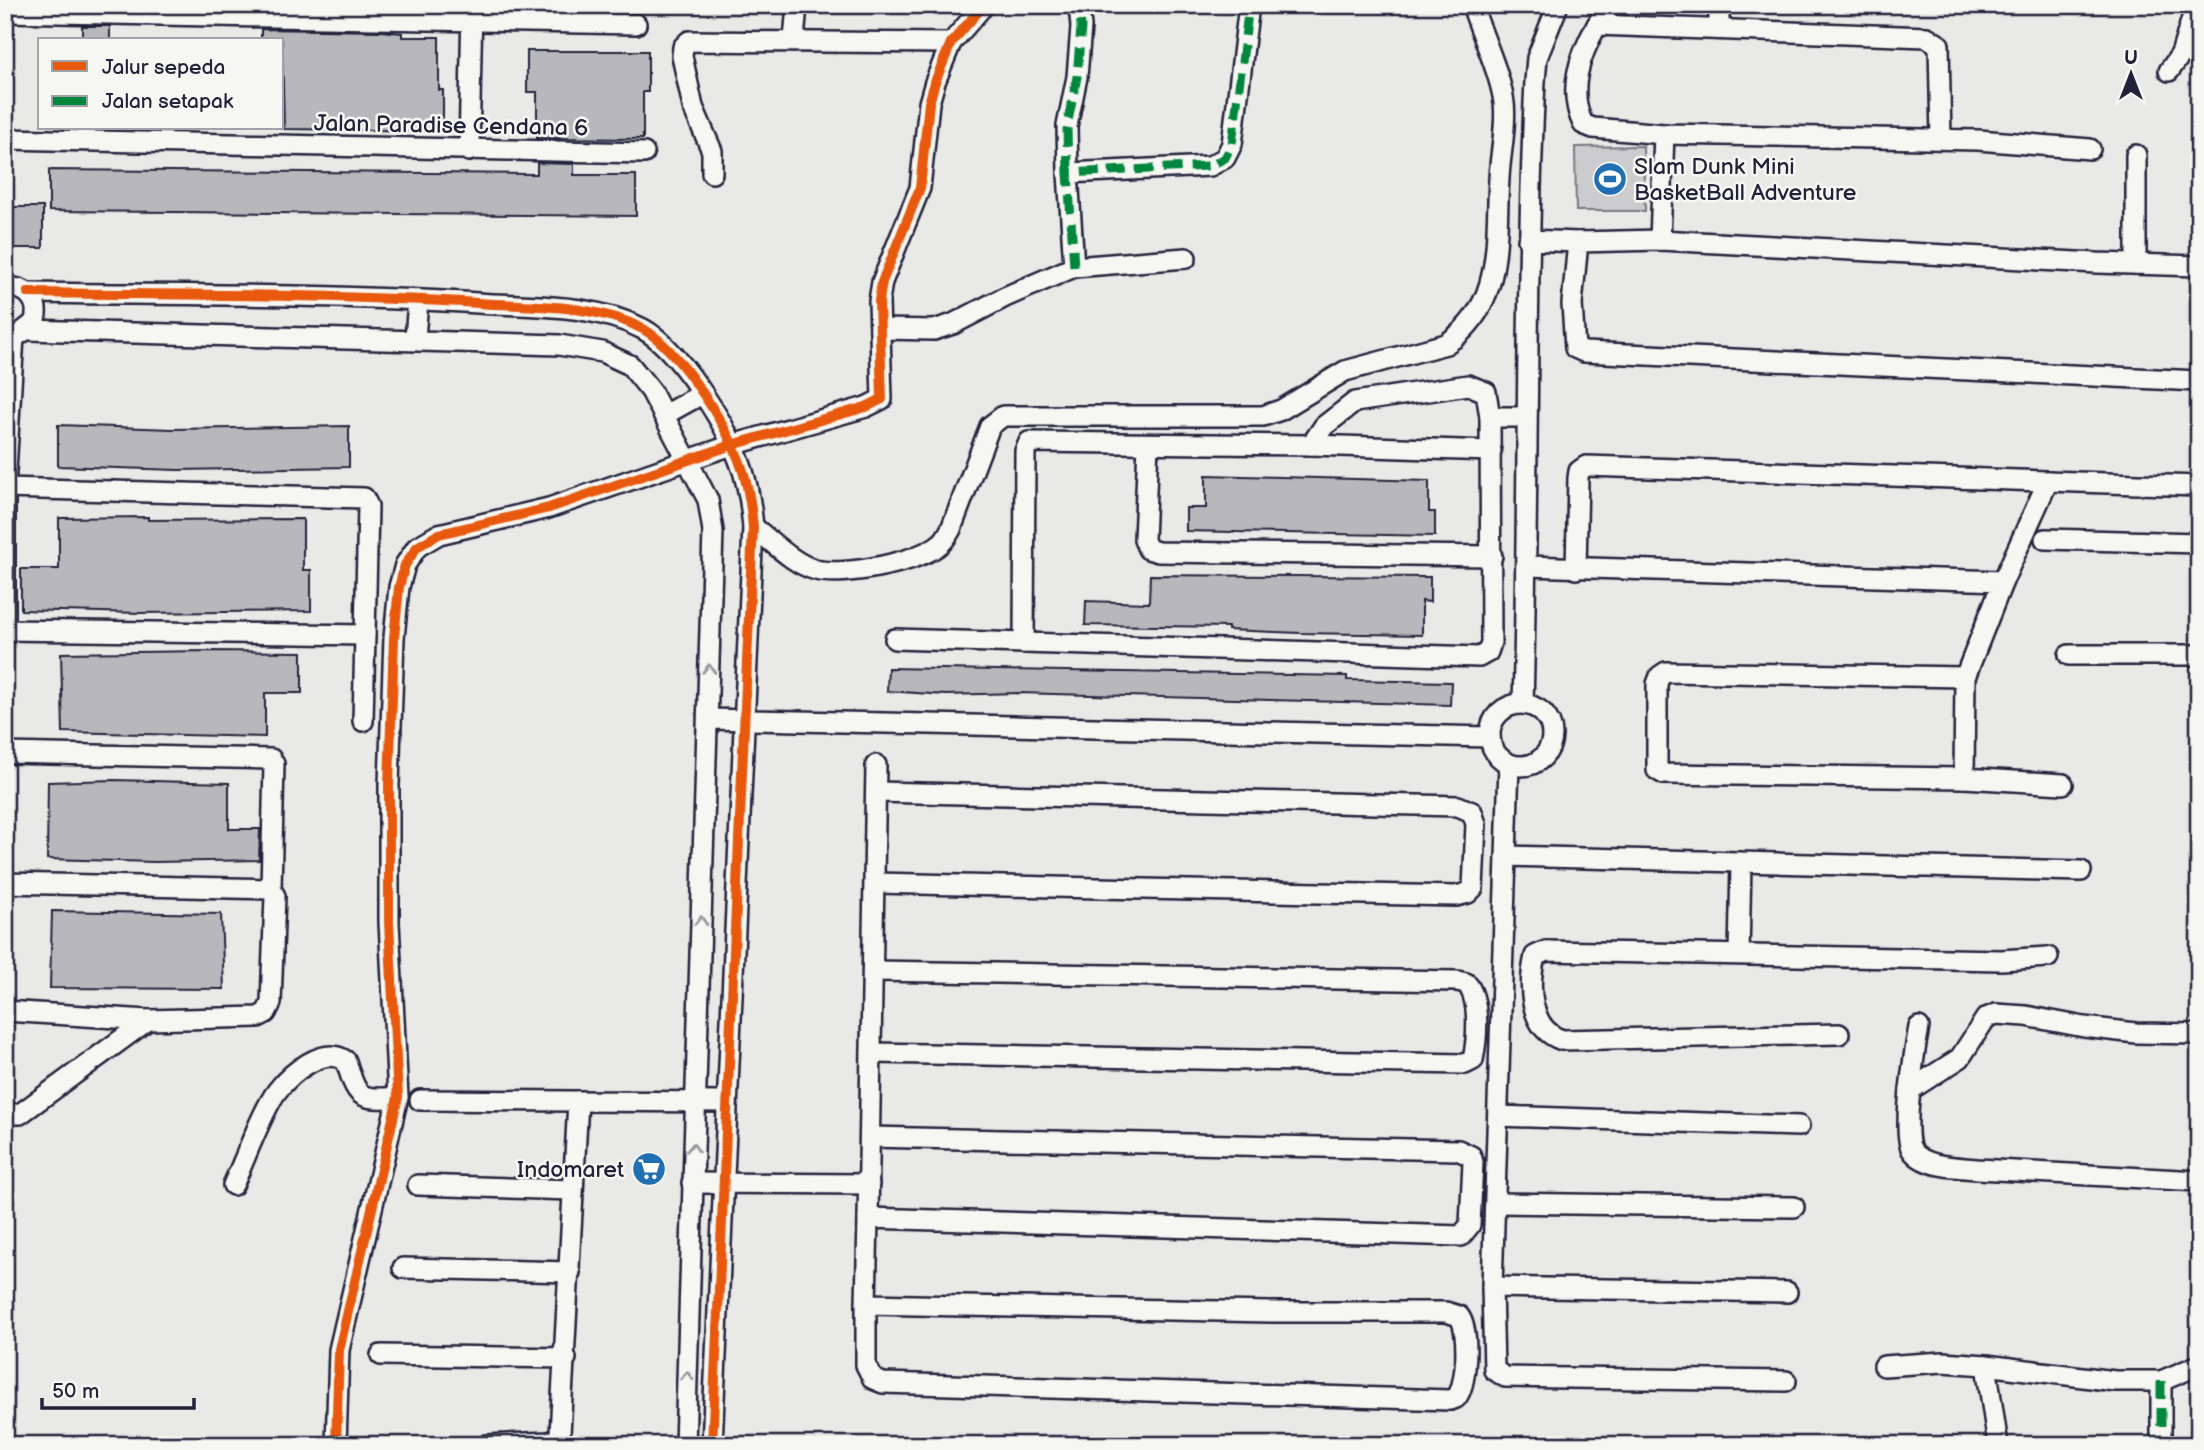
<svg xmlns="http://www.w3.org/2000/svg" width="2204" height="1450" viewBox="0 0 2204 1450" font-family="'Balsamiq Sans',sans-serif">
<style>
.green{fill:#ccccce;stroke:#777784;stroke-width:2}
.building{fill:#b8b8bc;stroke:#22223b;stroke-width:2}
.lines{fill:none;stroke-linecap:round;stroke-linejoin:round}
.minor-casing{stroke:#22223b;stroke-width:24}
.minor{stroke:#f6f6f2;stroke-width:19}
.quiet{stroke:#00873e;stroke-width:9;stroke-dasharray:18 9;stroke-linecap:butt}
.cycleway-casing{stroke:#f6f6f2;stroke-width:15}
.cycleway{stroke:#e8590c;stroke-width:10}
.oneway{stroke:#9797a0}
.labels{text-anchor:middle;stroke-width:5;stroke-linejoin:round;paint-order:stroke}
.street-label{font-size:23px;fill:#22223b;stroke:#f6f6f2}
.poi-label{font-size:23px;fill:#22223b;stroke:#f6f6f2;text-anchor:start}
</style>
<rect width="100%" height="100%" fill="#e9e9e7"/>
<filter id="ink" filterUnits="userSpaceOnUse"><feTurbulence type="fractalNoise" baseFrequency=".0143" numOctaves="2"/><feDisplacementMap in="SourceGraphic" scale="14" xChannelSelector="R" yChannelSelector="G"/><feConvolveMatrix kernelMatrix="1 2 1 2 8 2 1 2 1" color-interpolation-filters="sRGB"/></filter>
<g filter="url(#ink)">
<path class="green" d="M1643 146 1645 211H1576L1575 147Z"/>
<g class="building">
<rect x="82" y="26" width="28" height="14"/>
<path d="M261 29 381 31 402 33V37H439V90H443V131L284 129 282 40H261Z"/>
<path d="M527 51H648V92H643V139L537 138V92H527Z"/>
<path d="M537 163 574 164V175H636V216L49 211V170L537 174Z"/>
<rect x="6" y="207" width="37" height="41"/>
<path d="M58 425 173 429 349 426V467L178 470 58 466Z"/>
<path d="M1206 475 1429 481V512H1435V536L1186 531V508H1206Z"/>
<path d="M148 517V520L303 519V570H311V611L141 613 21 610V569H59V518Z"/>
<path d="M1150 575 1430 577V602L1422 601V635L1301 633 1228 630V627L1085 625 1086 601 1149 603Z"/>
<path d="M210 651 302 652V693H265V737L63 732 61 653Z"/>
<path d="M888 668 1347 676V680L1451 682 1450 705 1018 693 946 695 887 691Z"/>
<path d="M114 780 229 783V829H260L259 860 155 862 47 859 48 782Z"/>
<path d="M52 911 221 914 224 989 50 988Z"/>
</g>
<g class="lines">
<g class="minor-casing">
<g id="minor">
<path d="M1719 5V27"/>
<path d="M5 12 636 24"/>
<path d="M1597 25 1609 5"/>
<path d="M794 40 797 5"/>
<path d="M2169 71 2181 54 2196 5"/>
<path d="M5 139 644 153"/>
<path d="M1941 139 1939 45 1927 37 1597 25C1580 55 1567 90 1583 124L1593 128 1664 134 1978 140 2090 149"/>
<path d="M469 151 472 5"/>
<path d="M2136 155V264"/>
<path d="M712 173V151L693 107 682 56 683 47 689 41 951 43"/>
<path d="M1068 173 1067 126 1077 77 1081 27 1079 5"/>
<path d="M1528 240 1578 242"/>
<path d="M1660 240 1664 134"/>
<path d="M2199 266 2097 263 1660 240 1578 242 1572 304 1575 348 1584 352 2199 381"/>
<path d="M1074 267 1068 173 1210 166 1225 158 1232 144 1249 5"/>
<path d="M5 288C27 285 42 302 34 323L20 334"/>
<path d="M28 293C178 295 328 294 478 303 533 307 593 303 643 329 678 348 725 423 739 460 748 482 751 504 753 527L712 1445"/>
<path d="M880 329 934 330 953 324 1005 297 1074 267 1186 258"/>
<path d="M28 330 559 345 602 352 630 365 651 391 708 500 713 531 685 1445"/>
<path d="M415 339 418 300"/>
<path d="M664 415 702 394"/>
<path d="M1148 444 1144 540 1148 549 1158 552 1492 556"/>
<path d="M1311 445 1491 451"/>
<path d="M5 488 364 498 368 506 363 721"/>
<path d="M753 527C772 541 793 564 816 570 843 577 921 562 941 543 945 540 948 534 951 529L990 426 1003 416H1263L1281 410 1345 371 1446 344C1505 305 1495 239 1499 178 1500 154 1507 126 1504 103 1501 75 1481 33 1472 5"/>
<path d="M2045 539 2199 543"/>
<path d="M1527 566 2003 581 1965 677 1964 778"/>
<path d="M1576 569 1578 478 1579 471 1586 466 2199 486"/>
<path d="M2003 581 2048 481"/>
<path d="M5 630 365 635"/>
<path d="M5 635V488L14 336"/>
<path d="M895 639 1024 643 1025 451 1029 442 1311 445 1324 426 1355 402 1468 385 1486 392 1490 417H1525"/>
<path d="M1024 643 1479 657 1488 652 1491 643 1490 417"/>
<path d="M2069 655H2199"/>
<path d="M1965 677 1666 672 1660 676 1657 684V770L1664 774 1964 778 2063 784"/>
<path d="M1523 704C1529 496 1525 288 1535 81L1537 58 1558 5"/>
<circle cx="1521" cy="735" r="31"/>
<path d="M708 719 1490 737"/>
<path d="M5 753 271 759 274 764 271 889 275 896 271 1003 266 1013 258 1017 148 1020 5 1011"/>
<path d="M1509 764 1492 1287 1494 1370 1505 1377 1786 1381"/>
<path d="M1506 856 2081 871"/>
<path d="M5 883 271 889"/>
<path d="M875 883 1456 896 1468 893 1473 888 1476 824 1472 812 1458 806 876 792"/>
<path d="M1739 954 1741 864"/>
<path d="M1919 1027C1915 1048 1901 1136 1912 1150 1924 1168 1958 1167 1978 1169L2199 1181"/>
<path d="M1839 1034 1562 1040C1529 1029 1528 986 1535 956L1546 951 2001 960 2048 957"/>
<path d="M871 1053 1465 1064 1473 1060C1477 1040 1481 999 1466 983L1457 981 874 971"/>
<path d="M1910 1090 1960 1058 1986 1018 1996 1014 2026 1016 2084 1027 2136 1033 2199 1034"/>
<path d="M420 1100 725 1102"/>
<path d="M5 1114H20L148 1020"/>
<path d="M1498 1116 1799 1126"/>
<path d="M692 1183 869 1184"/>
<path d="M233 1185C244 1162 263 1109 277 1091 291 1073 324 1045 346 1061 357 1097 358 1101 398 1097"/>
<path d="M418 1185 573 1190"/>
<path d="M1496 1203 1794 1207"/>
<path d="M868 1218 876 765"/>
<path d="M403 1268 570 1272"/>
<path d="M1492 1287 1787 1292"/>
<path d="M866 1304 868 1218 1461 1236 1470 1225 1473 1162 1471 1156 1458 1150 870 1137"/>
<path d="M866 1304 1270 1312H1446L1459 1316C1470 1330 1467 1386 1456 1398L1450 1400 883 1383 873 1379 866 1365Z"/>
<path d="M381 1355 566 1358"/>
<path d="M1986 1365 1998 1445"/>
<path d="M1884 1366 1943 1362 1986 1365 2115 1381H2161L2199 1365"/>
<path d="M2161 1381V1445"/>
<path d="M336 1445 339 1350 398 1097 389 922V785L394 638 399 587 405 565 417 547 439 534 549 508 732 445 866 407 882 399 879 301 882 282 920 188 929 103 935 82 951 43 984 5"/>
<path d="M487 1445 548 1442 559 1439 560 1434 578 1101"/>
</g>
</g>
<use href="#minor" class="minor"/>
<g class="quiet">
<path d="M1068 173 1067 126 1077 77 1081 27 1079 5"/>
<path d="M1074 267 1068 173 1210 166 1225 158 1232 144 1249 5"/>
<path d="M2161 1381V1445"/>
</g>
<g class="cycleway-casing">
<g id="cycleway">
<path d="M28 293C178 295 328 294 478 303 533 307 593 303 643 329 678 348 725 423 739 460 748 482 751 504 753 527L712 1445"/>
<path d="M336 1445 339 1350 398 1097 389 922V785L394 638 399 587 405 565 417 547 439 534 549 508 732 445 866 407 882 399 879 301 882 282 920 188 929 103 935 82 951 43 984 5"/>
</g>
</g>
<use href="#cycleway" class="cycleway"/>
</g>
<defs><path id="oneway-chevron" d="M-2-3.5L2.5 0L-2 3.5" fill="none" stroke-width="1.6" stroke-linecap="round" stroke-linejoin="round" transform="scale(1.75)"/></defs>
<g class="oneway">
<use href="#oneway-chevron" transform="translate(709 669) rotate(-89)"/>
<use href="#oneway-chevron" transform="translate(701 921) rotate(-88)"/>
<use href="#oneway-chevron" transform="translate(693 1148) rotate(-88)"/>
<use href="#oneway-chevron" transform="translate(687 1376) rotate(-88)"/>
</g>
</g>
<defs>
<g id="stadium-disc" transform="scale(1.75)"><circle r="9.5" fill="#1f6fb2" stroke="#f6f6f2"/><path d="M0-5a6.5 5 0 1 0 0 10a6.5 5 0 1 0 0-10ZM-3.5-1.8h7v3.6h-7Z" fill="#fff"/></g>
<g id="supermarket-disc" transform="scale(1.75)"><circle r="9.5" fill="#1f6fb2" stroke="#f6f6f2"/><path d="M-6-5.5h2.5l.6 2H6L4.5 2H-2.5L-4.4-4H-6ZM-1.5 3.2a1.3 1.3 0 1 0 .1 0ZM3 3.2a1.3 1.3 0 1 0 .1 0Z" fill="#fff"/></g>
</defs>
<g fill-rule="evenodd">
<use href="#stadium-disc" x="1610" y="179"/>
<use href="#supermarket-disc" x="649" y="1169"/>
</g>
<g class="labels">
<g class="street-label">
<text transform="translate(451 125) rotate(1)" y="8">Jalan Paradise Cendana 6</text>
</g>
<g class="poi-label">
<text x="1634" y="174">Slam Dunk Mini<tspan x="1634" dy="26">BasketBall Adventure</tspan></text>
<text x="624" y="1177" text-anchor="end">Indomaret</text>
</g>
</g>
<rect width="2204" height="1450" fill="none" stroke="#f6f6f2" stroke-width="28"/>
<rect x="14" y="14" width="2176" height="1422" fill="none" stroke="#22223b" stroke-width="2.5" filter="url(#ink)"/>
<rect x="38" y="38" width="245" height="91" fill="#f6f6f2" stroke="#a1a1a9" stroke-width="2"/>
<rect x="52" y="61" width="35" height="10" fill="#e8590c" stroke="#a1a1a9" stroke-width="2"/>
<text x="102" y="74" font-size="21" fill="#22223b">Jalur sepeda</text>
<rect x="52" y="96" width="35" height="10" fill="#00873e" stroke="#a1a1a9" stroke-width="2"/>
<text x="102" y="108" font-size="21" fill="#22223b">Jalan setapak</text>
<g transform="translate(2131 74)" stroke="#f6f6f2" stroke-width="5" paint-order="stroke">
<path d="M0-5L12 26L0 18L-12 26Z" fill="#22223b"/>
<text y="-10" font-size="19" font-weight="bold" text-anchor="middle" fill="#22223b">U</text>
</g>
<path d="M42 1398v10h152v-10" fill="none" stroke="#22223b" stroke-width="3.5"/>
<text x="52" y="1398" font-size="21" fill="#22223b" stroke="#f6f6f2" stroke-width="5" paint-order="stroke">50 m</text>
</svg>
